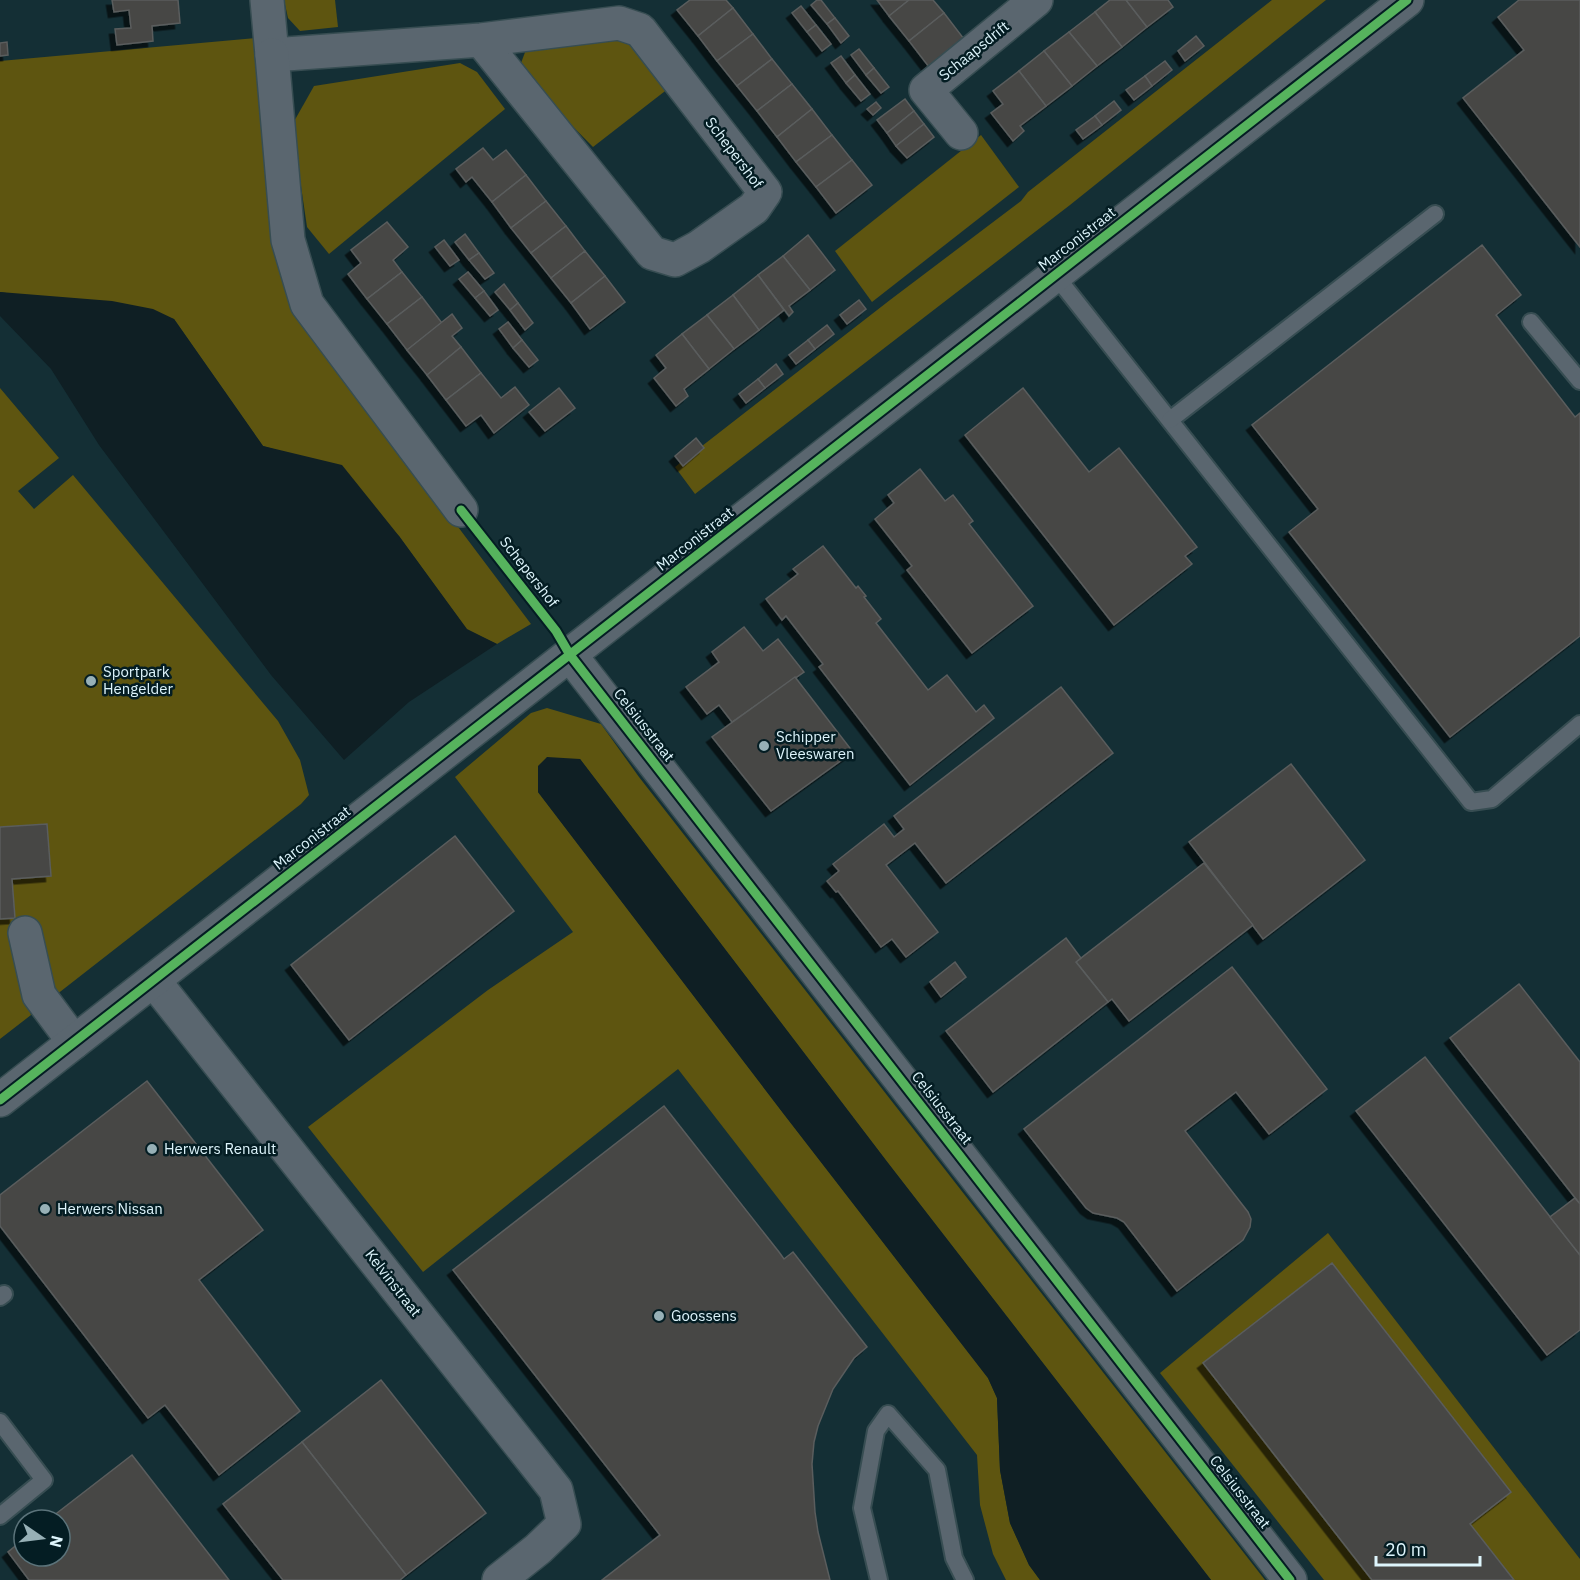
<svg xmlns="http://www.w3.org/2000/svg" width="1580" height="1580" viewBox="0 0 1580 1580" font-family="'IBM Plex Sans',sans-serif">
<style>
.green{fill:#5e5510}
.water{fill:#0f1f24}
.building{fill:#474645;stroke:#5a5d5d;stroke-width:1.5;filter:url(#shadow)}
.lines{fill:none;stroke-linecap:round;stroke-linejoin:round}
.lane-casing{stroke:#374d52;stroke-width:20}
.street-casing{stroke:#374d52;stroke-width:36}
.lane{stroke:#5a666f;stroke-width:16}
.street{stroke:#5a666f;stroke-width:33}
.cycleway-casing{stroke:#041d23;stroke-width:13}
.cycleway{stroke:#56b35d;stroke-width:9}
.poi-dot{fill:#97b0b6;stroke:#041d23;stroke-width:2}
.labels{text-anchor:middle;stroke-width:5;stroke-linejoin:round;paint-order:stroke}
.street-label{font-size:15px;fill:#def5fc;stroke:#041d23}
.poi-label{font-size:15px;fill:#def5fc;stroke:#041d23;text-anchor:start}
</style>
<defs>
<filter id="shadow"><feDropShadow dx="-5.5" dy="5.5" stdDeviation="0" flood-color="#0009"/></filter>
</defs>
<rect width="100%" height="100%" fill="#142f35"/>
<g class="green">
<path d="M284 0H335L338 27 300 31 288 18Z"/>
<path d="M1272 0H1326L1070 205 695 494 675 467 890 300 1021 201 1028 192Z"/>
<path d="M622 34 669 88 593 147 518 71 527 47Z"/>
<path d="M257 38 292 306 531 624 497 644 467 630 399 536 280 451 263 446 174 319 0 292V61Z"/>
<path d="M460 63 477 72 505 109 329 254 307 227 292 125 314 86Z"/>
<path d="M981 135 1019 187 872 302 835 251Z"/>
<path d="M0 388 59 458 18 491 34 509 73 475 278 721 300 760 309 795 301 804 56 995 23 994 31 1015 0 1039Z"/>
<path d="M547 708 601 724 639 777 1265 1580H1211L888 1163 580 759 538 792 783 1113 988 1378 997 1398 1000 1470 1010 1523 1029 1565 1040 1580H1006L993 1554 980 1505 977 1455 678 1069 423 1272 308 1127 488 990 573 932 455 777 531 713Z"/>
<path d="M1328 1233 1580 1559V1580H1324L1160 1373Z"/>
</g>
<g class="water">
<path d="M0 292 112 301 153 309 174 319 263 446 342 465 399 536 467 629 497 644 409 702 344 760 271 675 99 445 51 369 0 316Z"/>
<path d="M547 757 580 759 888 1163 1211 1580H1040L1029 1565 1010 1523 1000 1470 997 1398 988 1378 783 1113 538 792V766Z"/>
</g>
<g class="building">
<path d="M112 0H178L180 23 152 26 153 41 117 45 115 29 131 28 129 10 114 12Z"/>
<path d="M690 0H726L733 8 698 36 677 10Z"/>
<path d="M817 0H821L835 18 827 24 811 5Z"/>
<path d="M877 0H909L889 16Z"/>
<path d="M909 0H933L944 13 909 41 889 16Z"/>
<path d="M1110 0H1126L1147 27 1122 47 1095 12Z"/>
<path d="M1126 0H1168L1173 7 1147 27Z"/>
<path d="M1519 0H1580V247L1463 98 1524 50 1498 17Z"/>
<path d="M801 6 816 25 807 32 792 13Z"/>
<path d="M733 8 753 34 717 61 698 36Z"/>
<path d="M1095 12 1122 47 1097 66 1069 32Z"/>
<path d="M944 13 964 39 929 67 909 41Z"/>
<path d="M835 18 849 36 841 43 827 24Z"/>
<path d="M816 25 831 44 822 51 807 32Z"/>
<path d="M1069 32 1097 66 1072 86 1044 51Z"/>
<path d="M753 34 772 59 737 86 717 61Z"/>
<path d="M1196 36 1204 46 1185 61 1178 51Z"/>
<path d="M7 42 8 55 0 56V43Z"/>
<path d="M859 49 874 68 866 75 851 55Z"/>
<path d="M1044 51 1072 86 1046 106 1019 71Z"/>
<path d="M841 56 855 75 846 83 831 63Z"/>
<path d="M772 59 792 84 757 111 737 86Z"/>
<path d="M1165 61 1172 70 1152 86 1145 76Z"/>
<path d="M874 68 889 87 881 93 866 75Z"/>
<path d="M1019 71 1046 106 1020 126 1024 131 1013 141 991 113 1003 104 993 91Z"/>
<path d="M855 75 870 94 861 101 846 83Z"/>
<path d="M1145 76 1152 86 1134 100 1126 90Z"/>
<path d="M792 84 812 109 777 137 757 111Z"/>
<path d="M905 99 914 111 887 133 877 120Z"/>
<path d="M1114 101 1121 110 1102 125 1095 116Z"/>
<path d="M876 102 881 108 873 115 867 109Z"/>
<path d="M812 109 832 135 796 162 777 137Z"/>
<path d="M914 111 924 124 896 146 887 133Z"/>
<path d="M1095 116 1102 125 1083 139 1076 130Z"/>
<path d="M924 124 934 137 907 158 896 146Z"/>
<path d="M832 135 852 160 816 187 796 162Z"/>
<path d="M483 148 493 160 506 150 526 175 492 202 472 177 466 182 456 169Z"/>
<path d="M852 160 872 185 836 213 816 187Z"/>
<path d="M526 175 546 201 511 228 492 202Z"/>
<path d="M546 201 566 226 531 253 511 228Z"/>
<path d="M387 222 408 247 393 260 402 272 367 299 348 274 361 263 351 250Z"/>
<path d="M566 226 585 251 551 278 531 253Z"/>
<path d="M465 234 479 253 469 260 455 242Z"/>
<path d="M808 235 835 270 810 290 783 256Z"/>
<path d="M444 240 459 260 450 266 435 247Z"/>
<path d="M1482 245 1521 295 1496 315 1575 417 1580 413V636L1450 737 1289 532 1318 509 1252 425Z"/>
<path d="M585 251 605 276 571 303 551 278Z"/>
<path d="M479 253 494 273 485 279 469 260Z"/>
<path d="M783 256 810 290 789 306 793 312 789 316 758 275Z"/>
<path d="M402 272 422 297 387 324 367 299Z"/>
<path d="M468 272 484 291 475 298 459 279Z"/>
<path d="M758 275 784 310 759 330 733 295Z"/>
<path d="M605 276 625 302 590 329 571 303Z"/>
<path d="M504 284 518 303 510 310 495 292Z"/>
<path d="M484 291 498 310 490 316 475 298Z"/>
<path d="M733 295 759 330 734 349 707 315Z"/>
<path d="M422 297 442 323 407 350 387 324Z"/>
<path d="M859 300 866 309 847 324 840 315Z"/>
<path d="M518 303 533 323 525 330 510 310Z"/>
<path d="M452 314 462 328 452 336 461 347 427 375 407 350Z"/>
<path d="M707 315 734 349 709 369 682 334Z"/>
<path d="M508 322 522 340 513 348 499 329Z"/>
<path d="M827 325 834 334 815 349 808 340Z"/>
<path d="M682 334 709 369 684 389 688 396 676 406 654 378 666 368 656 355Z"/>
<path d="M522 340 538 360 529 367 513 348Z"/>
<path d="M808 340 815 349 796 364 789 355Z"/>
<path d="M461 347 481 373 446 400 427 375Z"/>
<path d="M776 364 783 374 765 388 758 379Z"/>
<path d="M481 373 501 398 515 387 529 405 494 433 481 415 466 426 446 400Z"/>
<path d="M758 379 765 388 746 403 739 394Z"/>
<path d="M559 388 575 408 545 431 529 412Z"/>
<path d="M1023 388 1089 472 1119 448 1197 547 1185 556 1192 564 1114 625 965 435Z"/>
<path d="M696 438 704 448 683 466 675 456Z"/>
<path d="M920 469 945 501 953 495 973 521 969 524 1033 606 972 653 907 570 912 566 875 519 894 503 888 495Z"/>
<path d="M823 546 856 588 858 586 866 596 864 597 881 619 876 623 928 690 947 675 976 712 984 705 994 718 910 785 819 667 823 664 786 616 782 620 766 599 798 574 793 569Z"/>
<path d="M744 627 763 651 778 639 804 672 732 722 719 705 707 714 686 687 719 662 712 652Z"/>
<path d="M795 677 853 752 771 811 712 737Z"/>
<path d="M1061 687 1113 753 946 883 915 843 886 865 938 932 906 957 892 939 881 947 838 891 836 892 827 881 839 871 833 864 884 824 894 837 904 829 894 816Z"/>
<path d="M1291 764 1365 860 1263 939 1189 842Z"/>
<path d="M47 824 51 876 12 879 15 918 0 919V827Z"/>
<path d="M455 836 514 911 349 1040 291 965Z"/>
<path d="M1204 863 1253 925 1129 1021 1112 999 1108 1002 1076 962Z"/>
<path d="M1066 938 1081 958 1076 962 1108 1002 993 1092 946 1031Z"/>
<path d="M955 962 966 977 941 997 930 982Z"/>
<path d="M1232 967 1327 1089 1269 1134 1236 1092 1185 1131 1248 1212 1251 1219 1250 1227 1243 1240 1177 1291 1124 1222 1117 1218 1093 1213 1086 1208 1024 1129Z"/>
<path d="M1519 984 1580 1062V1204L1450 1038Z"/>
<path d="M1425 1057 1580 1255V1330L1547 1355 1356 1111Z"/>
<path d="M147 1081 263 1230 199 1280 300 1411 219 1475 165 1405 148 1418 0 1226V1195Z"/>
<path d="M664 1106 779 1252 784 1259 793 1252 867 1347 854 1358 833 1389 818 1426 814 1442 812 1464 815 1512 818 1532 830 1580H602L660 1535 453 1270Z"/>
<path d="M1575 1198 1580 1204V1255L1550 1217Z"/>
<path d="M1332 1263 1511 1492 1470 1524 1514 1580H1372L1203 1363Z"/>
<path d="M381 1380 486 1513 406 1575 302 1442Z"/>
<path d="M302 1442 406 1575 400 1580H283L223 1504Z"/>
<path d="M132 1455 229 1580H29L8 1552 24 1539V1556H60V1520H48Z"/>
</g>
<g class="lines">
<g class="lane-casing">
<g id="lane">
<path d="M1055 275 1471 802 1492 799 1580 724"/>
<path d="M1531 322 1580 381"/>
<path d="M1170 420 1435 214"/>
<path d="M0 1297 4 1294"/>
<path d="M0 1422 44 1480 0 1516"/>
<path d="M879 1580 862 1508 876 1431 888 1414 937 1470 954 1558 965 1580"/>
</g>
</g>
<g class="street-casing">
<g id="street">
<path d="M267 0 272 55 481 40 619 23 640 30 765 192 754 208 699 247 675 260 652 253 481 40"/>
<path d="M272 55 288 240 307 304 461 510"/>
<path d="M961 133 926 90 1036 0"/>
<path d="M570 655 1290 1580"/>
<path d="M25 933 39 995 74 1042"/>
<path d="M154 981 556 1490 564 1524 538 1549 499 1580"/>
<path d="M0 1100 1407 0"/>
</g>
</g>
<use href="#lane" class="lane"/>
<use href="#street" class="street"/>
<g class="cycleway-casing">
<g id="cycleway">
<path d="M461 510 556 631 570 655 1290 1580"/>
<path d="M0 1100 1407 0"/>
</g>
</g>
<use href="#cycleway" class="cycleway"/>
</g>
<g class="poi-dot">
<circle cx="91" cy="681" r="6"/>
<circle cx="764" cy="746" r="6"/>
<circle cx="152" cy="1149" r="6"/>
<circle cx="45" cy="1209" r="6"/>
<circle cx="659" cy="1316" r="6"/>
</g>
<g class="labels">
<g class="street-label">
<text transform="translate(974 51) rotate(-39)" y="5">Schaapsdrift</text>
<text transform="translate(734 153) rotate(53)" y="5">Schepershof</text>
<text transform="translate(1077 239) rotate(-38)" y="5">Marconistraat</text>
<text transform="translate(695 539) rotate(-38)" y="5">Marconistraat</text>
<text transform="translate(529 572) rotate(52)" y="5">Schepershof</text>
<text transform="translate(644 725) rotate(52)" y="5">Celsiusstraat</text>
<text transform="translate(312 838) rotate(-38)" y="5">Marconistraat</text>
<text transform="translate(942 1108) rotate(52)" y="5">Celsiusstraat</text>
<text transform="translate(393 1283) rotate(52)" y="5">Kelvinstraat</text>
<text transform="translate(1240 1492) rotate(52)" y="5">Celsiusstraat</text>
</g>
<g class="poi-label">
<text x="103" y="677">Sportpark<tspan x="103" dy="17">Hengelder</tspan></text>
<text x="776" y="742">Schipper<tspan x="776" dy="17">Vleeswaren</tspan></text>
<text x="164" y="1154">Herwers Renault</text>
<text x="57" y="1214">Herwers Nissan</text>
<text x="671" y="1321">Goossens</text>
</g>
</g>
<g transform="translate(42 1538) rotate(104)"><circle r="28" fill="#041d23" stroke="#5b737a" stroke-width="1.5"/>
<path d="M0-4.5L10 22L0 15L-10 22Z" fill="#97b0b6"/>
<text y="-9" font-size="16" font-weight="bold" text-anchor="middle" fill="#def5fc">N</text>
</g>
<path d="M1376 1556v9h104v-9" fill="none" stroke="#def5fc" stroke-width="3"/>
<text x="1385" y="1556" font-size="18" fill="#def5fc" stroke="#041d23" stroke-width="4.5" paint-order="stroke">20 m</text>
</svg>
